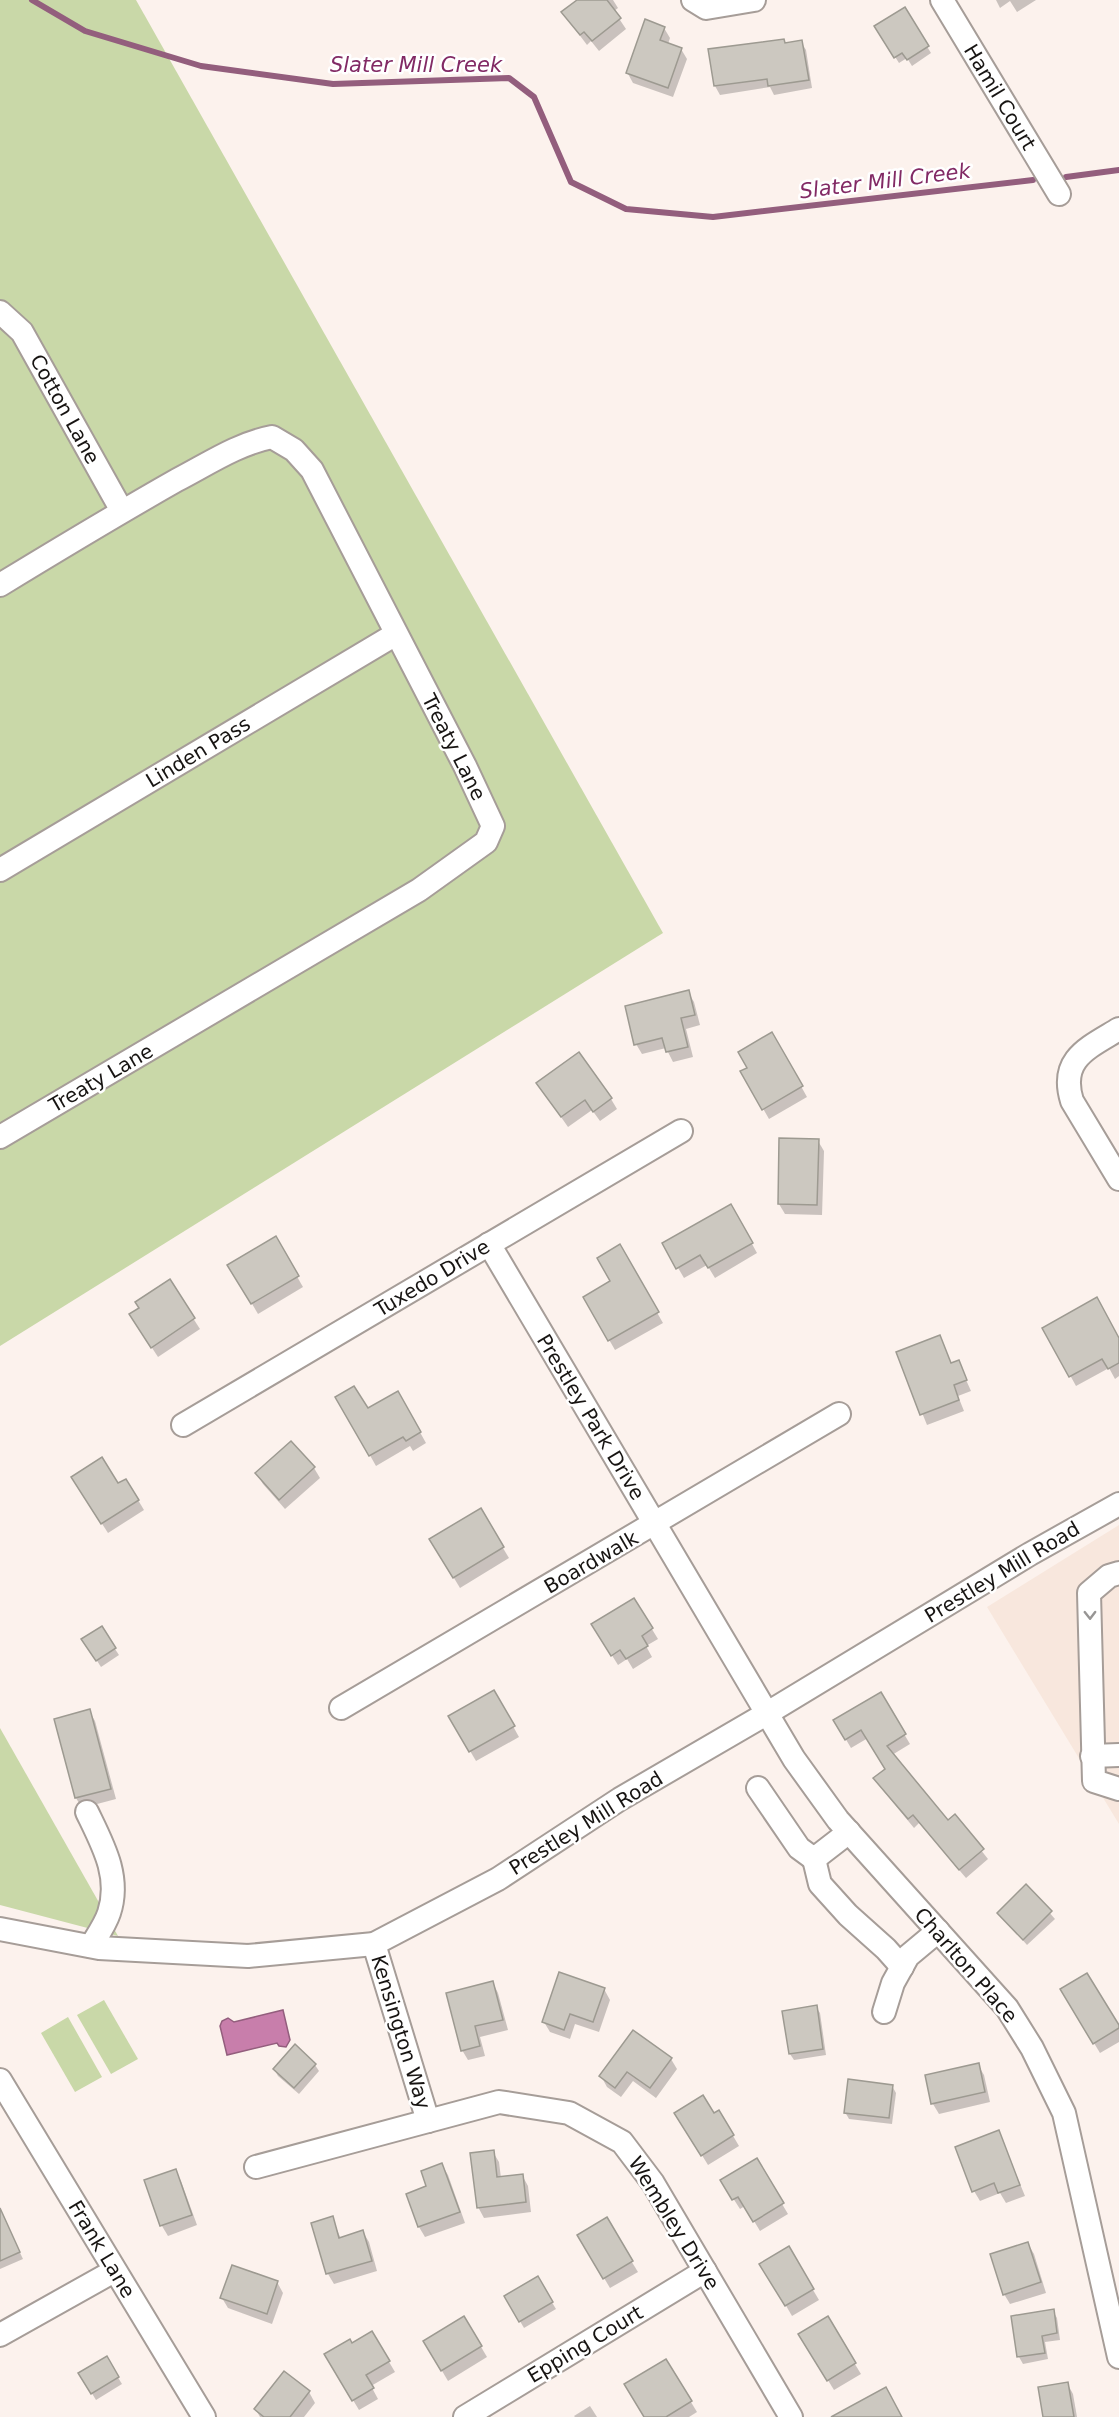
<svg xmlns="http://www.w3.org/2000/svg" width="1119" height="2417" viewBox="0 0 1119 2417" font-family="'DejaVu Sans',sans-serif">
<style>
.built{fill:#f8e7dd}
.green{fill:#c9d8a8}
.water{fill:#c87eab;stroke:#935e7d;stroke-width:1.5}
.shadow{fill:#0003}
.lines{fill:none;stroke-linecap:round;stroke-linejoin:round}
.stream{stroke:#935e7d;stroke-width:6}
.building{fill:#ccc8c0;stroke:#9d9a91;stroke-width:1.5}
.minor-casing{stroke:#a69d98;stroke-width:26}
.minor{stroke:#fff;stroke-width:22}
.oneway{stroke:#979594}
.labels{text-anchor:middle;stroke-width:5;stroke-linejoin:round;paint-order:stroke}
.street-label{font-size:20px;fill:#171412;stroke:#fff}
.water-label{font-size:21px;font-style:italic;fill:#822a65;stroke:#fff}
</style>
<rect width="100%" height="100%" fill="#fcf2ed"/>
<path class="built" d="M1119 1525V1824L987 1607Z"/>
<g class="green">
<path d="M0 0H136L663 933 0 1346Z"/>
<path d="M0 1728 118 1936 0 1905Z"/>
<path d="M104 2000 138 2059 111 2074 77 2015Z"/>
<path d="M68 2017 102 2077 75 2092 41 2033Z"/>
</g>
<path class="water" d="M283 2010 290 2040 286 2047 279 2046 277 2043 227 2055 220 2026 222 2021 228 2018 234 2022Z"/>
<g class="shadow">
<path d="M579 0H613L618 8 614 11 626 29 599 51 591 41 587 45 563 13Z"/>
<path d="M996 0H1036L1017 12 1010 1 1000 8Z"/>
<path d="M904 9 931 53 912 66 907 58 899 63 876 27Z"/>
<path d="M664 28 670 38 668 44 681 49 687 59 673 97 633 83 627 72Z"/>
<path d="M801 42 806 50 812 88 774 95 770 87 720 95 715 86 710 51Z"/>
<path d="M688 992 694 1002 700 1025 686 1029 693 1057 673 1062 666 1048 642 1054 636 1044Z"/>
<path d="M772 1034 807 1097 769 1119 742 1072 749 1068Z"/>
<path d="M538 1084 611 1099 617 1109 600 1121 592 1110 568 1127Z"/>
<path d="M818 1141 824 1151 822 1215 785 1214 779 1204Z"/>
<path d="M731 1206 757 1253 715 1278 707 1265 684 1278 664 1244Z"/>
<path d="M275 1238 303 1287 258 1314 229 1265Z"/>
<path d="M619 1246 663 1323 615 1350 585 1298 612 1282Z"/>
<path d="M169 1281 200 1329 158 1357 137 1325 140 1309Z"/>
<path d="M1044 1328 1119 1340V1376L1115 1379 1109 1368 1076 1386Z"/>
<path d="M939 1337 952 1365 958 1362 971 1391 958 1396 964 1411 927 1425 898 1353Z"/>
<path d="M398 1393 426 1443 413 1451 410 1446 376 1466 337 1397 367 1411Z"/>
<path d="M314 1468 320 1478 285 1509 263 1484 257 1474Z"/>
<path d="M118 1485 138 1500 144 1510 108 1533 79 1488Z"/>
<path d="M480 1510 509 1558 460 1588 431 1540Z"/>
<path d="M634 1600 658 1639 646 1646 652 1657 633 1669 627 1659 618 1665 593 1625Z"/>
<path d="M101 1628 119 1655 101 1667 83 1639Z"/>
<path d="M494 1692 519 1737 476 1761 450 1717Z"/>
<path d="M880 1694 910 1744 892 1755 948 1822 954 1816 988 1859 966 1878 919 1823 914 1828 881 1788 875 1779 886 1770 868 1738 851 1748 835 1721Z"/>
<path d="M89 1711 95 1721 116 1799 82 1808 76 1798 56 1720Z"/>
<path d="M1026 1886 1055 1919 1027 1945 999 1913Z"/>
<path d="M1087 1975 1119 2028V2042L1100 2053 1062 1990Z"/>
<path d="M493 1983 498 1993 508 2030 480 2037 485 2056 468 2060 462 2050Z"/>
<path d="M604 1989 610 2000 599 2032 575 2024 570 2039 550 2032 544 2022Z"/>
<path d="M816 2007 820 2013 826 2055 794 2060 790 2054Z"/>
<path d="M671 2059 677 2069 656 2098 633 2081 621 2097 607 2087 601 2076Z"/>
<path d="M315 2065 319 2071 299 2094 278 2076 274 2069Z"/>
<path d="M978 2065 984 2075 990 2102 939 2114 933 2104Z"/>
<path d="M892 2086 896 2093 892 2124 849 2119 845 2112Z"/>
<path d="M719 2112 739 2146 708 2165 676 2113 714 2115Z"/>
<path d="M998 2131 1025 2196 1006 2203 1000 2193 980 2201 974 2191Z"/>
<path d="M493 2152 499 2162 501 2178 522 2175 528 2186 531 2212 484 2218 478 2207Z"/>
<path d="M756 2160 788 2214 760 2231 745 2206 740 2209 722 2181Z"/>
<path d="M442 2165 448 2175 465 2223 425 2237 419 2227 428 2187Z"/>
<path d="M175 2171 181 2181 197 2225 168 2236 162 2226 146 2181Z"/>
<path d="M332 2218 341 2239 363 2232 369 2242 377 2271 334 2284 328 2274 313 2224Z"/>
<path d="M606 2220 638 2272 610 2288 579 2236Z"/>
<path d="M0 2235 13 2238 23 2259 0 2269Z"/>
<path d="M1028 2244 1034 2254 1046 2293 1010 2304 1004 2294Z"/>
<path d="M788 2248 819 2300 792 2316 762 2264Z"/>
<path d="M537 2278 556 2309 524 2328 506 2297Z"/>
<path d="M277 2282 283 2293 272 2324 228 2308 222 2298Z"/>
<path d="M1053 2311 1057 2318 1060 2340 1045 2342 1048 2359 1023 2364 1019 2357 1012 2318Z"/>
<path d="M464 2318 487 2357 448 2381 425 2342Z"/>
<path d="M827 2319 861 2374 834 2390 800 2335Z"/>
<path d="M372 2333 395 2372 371 2386 378 2399 359 2410 326 2355 352 2345Z"/>
<path d="M106 2358 122 2384 96 2400 80 2374Z"/>
<path d="M666 2361 697 2412 689 2417H645Z"/>
<path d="M1067 2383 1073 2394 1077 2417H1045Z"/>
<path d="M309 2392 315 2403 304 2417H260L256 2410Z"/>
<path d="M590 2406 597 2417H575L574 2416Z"/>
</g>
<g class="lines">
<g class="stream">
<path d="M32 0 85 31 201 66 333 84 509 78 534 97 571 182 626 209 713 217 1033 180"/>
<path d="M1066 177 1119 170"/>
</g>
</g>
<g class="building">
<path d="M577 0H607L621 18 592 41 584 32 580 35 561 12Z"/>
<path d="M905 7 929 46 907 60 902 53 894 58 874 26Z"/>
<path d="M645 19 665 27 660 40 682 48 668 88 626 73Z"/>
<path d="M784 39 785 43 802 40 809 80 768 86 767 79 714 86 708 49Z"/>
<path d="M689 990 695 1015 681 1018 688 1047 666 1052 662 1038 634 1045 625 1006Z"/>
<path d="M772 1032 803 1086 762 1110 740 1071 747 1068 738 1052Z"/>
<path d="M579 1052 612 1098 593 1112 585 1100 561 1117 536 1083Z"/>
<path d="M779 1138 819 1139 817 1205 778 1204Z"/>
<path d="M731 1204 753 1243 708 1268 700 1255 676 1269 662 1243Z"/>
<path d="M276 1236 299 1276 251 1304 227 1265Z"/>
<path d="M620 1244 659 1312 608 1341 583 1297 610 1281 597 1258Z"/>
<path d="M170 1279 195 1318 151 1348 129 1314 139 1308 135 1302Z"/>
<path d="M1097 1297 1119 1338V1363L1108 1369 1102 1359 1069 1377 1042 1328Z"/>
<path d="M940 1335 951 1363 959 1360 967 1380 954 1385 959 1400 920 1415 896 1352Z"/>
<path d="M354 1386 368 1408 398 1391 421 1432 406 1441 403 1437 369 1456 335 1397Z"/>
<path d="M291 1441 315 1467 279 1500 255 1473Z"/>
<path d="M102 1457 118 1483 126 1479 139 1500 101 1524 71 1477Z"/>
<path d="M481 1508 504 1547 453 1578 429 1539Z"/>
<path d="M634 1598 653 1628 642 1636 648 1646 626 1659 620 1650 611 1656 591 1624Z"/>
<path d="M102 1626 116 1648 96 1661 81 1639Z"/>
<path d="M494 1690 515 1726 469 1752 448 1716Z"/>
<path d="M881 1692 906 1734 887 1746 948 1820 955 1814 984 1849 959 1870 913 1815 908 1819 873 1778 885 1769 861 1730 845 1740 833 1720Z"/>
<path d="M90 1709 111 1789 75 1798 54 1719Z"/>
<path d="M1026 1884 1052 1911 1023 1940 997 1913Z"/>
<path d="M559 1972 605 1988 593 2022 570 2014 564 2030 542 2022Z"/>
<path d="M1087 1973 1119 2025V2028L1093 2044 1060 1989Z"/>
<path d="M493 1981 503 2020 475 2026 480 2046 461 2051 446 1993Z"/>
<path d="M817 2005 823 2049 789 2054 782 2011Z"/>
<path d="M633 2030 672 2058 650 2088 627 2072 615 2088 599 2076Z"/>
<path d="M295 2044 316 2064 294 2088 273 2069Z"/>
<path d="M979 2063 985 2092 931 2104 925 2075Z"/>
<path d="M848 2079 893 2085 889 2118 844 2113Z"/>
<path d="M703 2095 714 2113 719 2110 734 2135 701 2156 674 2113Z"/>
<path d="M999 2130 1020 2185 998 2193 994 2183 972 2192 955 2147Z"/>
<path d="M494 2150 497 2177 523 2174 526 2202 477 2208 470 2153Z"/>
<path d="M757 2158 784 2203 753 2222 738 2197 732 2200 720 2180Z"/>
<path d="M442 2163 460 2212 418 2227 406 2194 426 2186 421 2171Z"/>
<path d="M176 2169 192 2215 160 2226 144 2180Z"/>
<path d="M0 2208 20 2252 0 2261Z"/>
<path d="M333 2216 339 2238 363 2230 372 2261 326 2274 311 2223Z"/>
<path d="M607 2217 633 2261 603 2279 577 2235Z"/>
<path d="M1028 2242 1041 2282 1003 2295 990 2254Z"/>
<path d="M789 2246 814 2289 785 2306 759 2264Z"/>
<path d="M232 2265 278 2281 267 2314 220 2298Z"/>
<path d="M538 2276 553 2302 519 2322 504 2296Z"/>
<path d="M1054 2309 1057 2333 1042 2336 1045 2353 1017 2357 1011 2316Z"/>
<path d="M464 2316 482 2346 441 2371 423 2341Z"/>
<path d="M828 2316 856 2363 827 2381 798 2334Z"/>
<path d="M372 2331 390 2361 366 2375 374 2388 352 2401 324 2354 350 2339 352 2343Z"/>
<path d="M107 2356 119 2377 91 2394 78 2373Z"/>
<path d="M666 2359 692 2401 666 2417H644L624 2384Z"/>
<path d="M284 2371 310 2391 290 2417H264L254 2409Z"/>
<path d="M1068 2382 1074 2417H1043L1038 2387Z"/>
<path d="M886 2387 902 2417H831Z"/>
</g>
<g class="lines">
<g class="minor-casing">
<g id="minor">
<path d="M693 0 706 8 754 0"/>
<path d="M942 0 1059 194"/>
<path d="M0 312 22 332 122 511"/>
<path d="M0 585C59 549 117 514 177 480 208 464 237 444 272 437L294 450 312 470 465 766 493 826 486 842 419 890 0 1137"/>
<path d="M0 870 396 634"/>
<path d="M1119 1029C1088 1048 1059 1059 1072 1101L1119 1179"/>
<path d="M489 1244 794 1759 838 1820 1007 2008 1032 2048 1064 2113 1119 2357"/>
<path d="M183 1425 681 1131"/>
<path d="M1119 1573 1109 1576 1089 1593 1094 1781 1119 1789"/>
<path d="M341 1708 839 1414"/>
<path d="M1092 1756 1119 1755"/>
<path d="M758 1788 799 1848 814 1859 849 1832"/>
<path d="M87 1812C103 1845 121 1877 109 1913 105 1925 97 1936 91 1946"/>
<path d="M814 1859 820 1884 848 1915 886 1949 902 1967"/>
<path d="M0 1929 99 1948 248 1956 374 1944 498 1879 620 1799 766 1714 1030 1554 1119 1504"/>
<path d="M374 1944 428 2121"/>
<path d="M884 2012 893 1983 908 1956 938 1931"/>
<path d="M0 2080 204 2417"/>
<path d="M256 2167 499 2102 569 2113 622 2142 653 2183 791 2417"/>
<path d="M0 2335 114 2271"/>
<path d="M465 2417 705 2271"/>
</g>
</g>
<use href="#minor" class="minor"/>
</g>
<defs><path id="oneway-chevron" d="M-2-3.5L2.5 0L-2 3.5" fill="none" stroke-width="1.6" stroke-linecap="round" stroke-linejoin="round" transform="scale(1.5)"/></defs>
<use class="oneway" href="#oneway-chevron" transform="translate(1090 1615) rotate(89)"/>
<g class="labels">
<g class="street-label">
<text transform="translate(1000 97) rotate(59)" y="7">Hamil Court</text>
<text transform="translate(65 409) rotate(61)" y="7">Cotton Lane</text>
<text transform="translate(454 747) rotate(63)" y="7">Treaty Lane</text>
<text transform="translate(198 752) rotate(-31)" y="7">Linden Pass</text>
<text transform="translate(101 1078) rotate(-30)" y="7">Treaty Lane</text>
<text transform="translate(432 1278) rotate(-31)" y="7">Tuxedo Drive</text>
<text transform="translate(591 1417) rotate(59)" y="7">Prestley Park Drive</text>
<text transform="translate(591 1562) rotate(-30)" y="7">Boardwalk</text>
<text transform="translate(1002 1572) rotate(-31)" y="7">Prestley Mill Road</text>
<text transform="translate(586 1823) rotate(-32)" y="7">Prestley Mill Road</text>
<text transform="translate(966 1965) rotate(49)" y="7">Charlton Place</text>
<text transform="translate(401 2032) rotate(73)" y="7">Kensington Way</text>
<text transform="translate(674 2223) rotate(58)" y="7">Wembley Drive</text>
<text transform="translate(102 2249) rotate(59)" y="7">Frank Lane</text>
<text transform="translate(585 2344) rotate(-31)" y="7">Epping Court</text>
</g>
<g class="water-label">
<text x="416" y="72">Slater Mill Creek</text>
<text transform="translate(885 181) rotate(-7)" y="7">Slater Mill Creek</text>
</g>
</g>
</svg>
